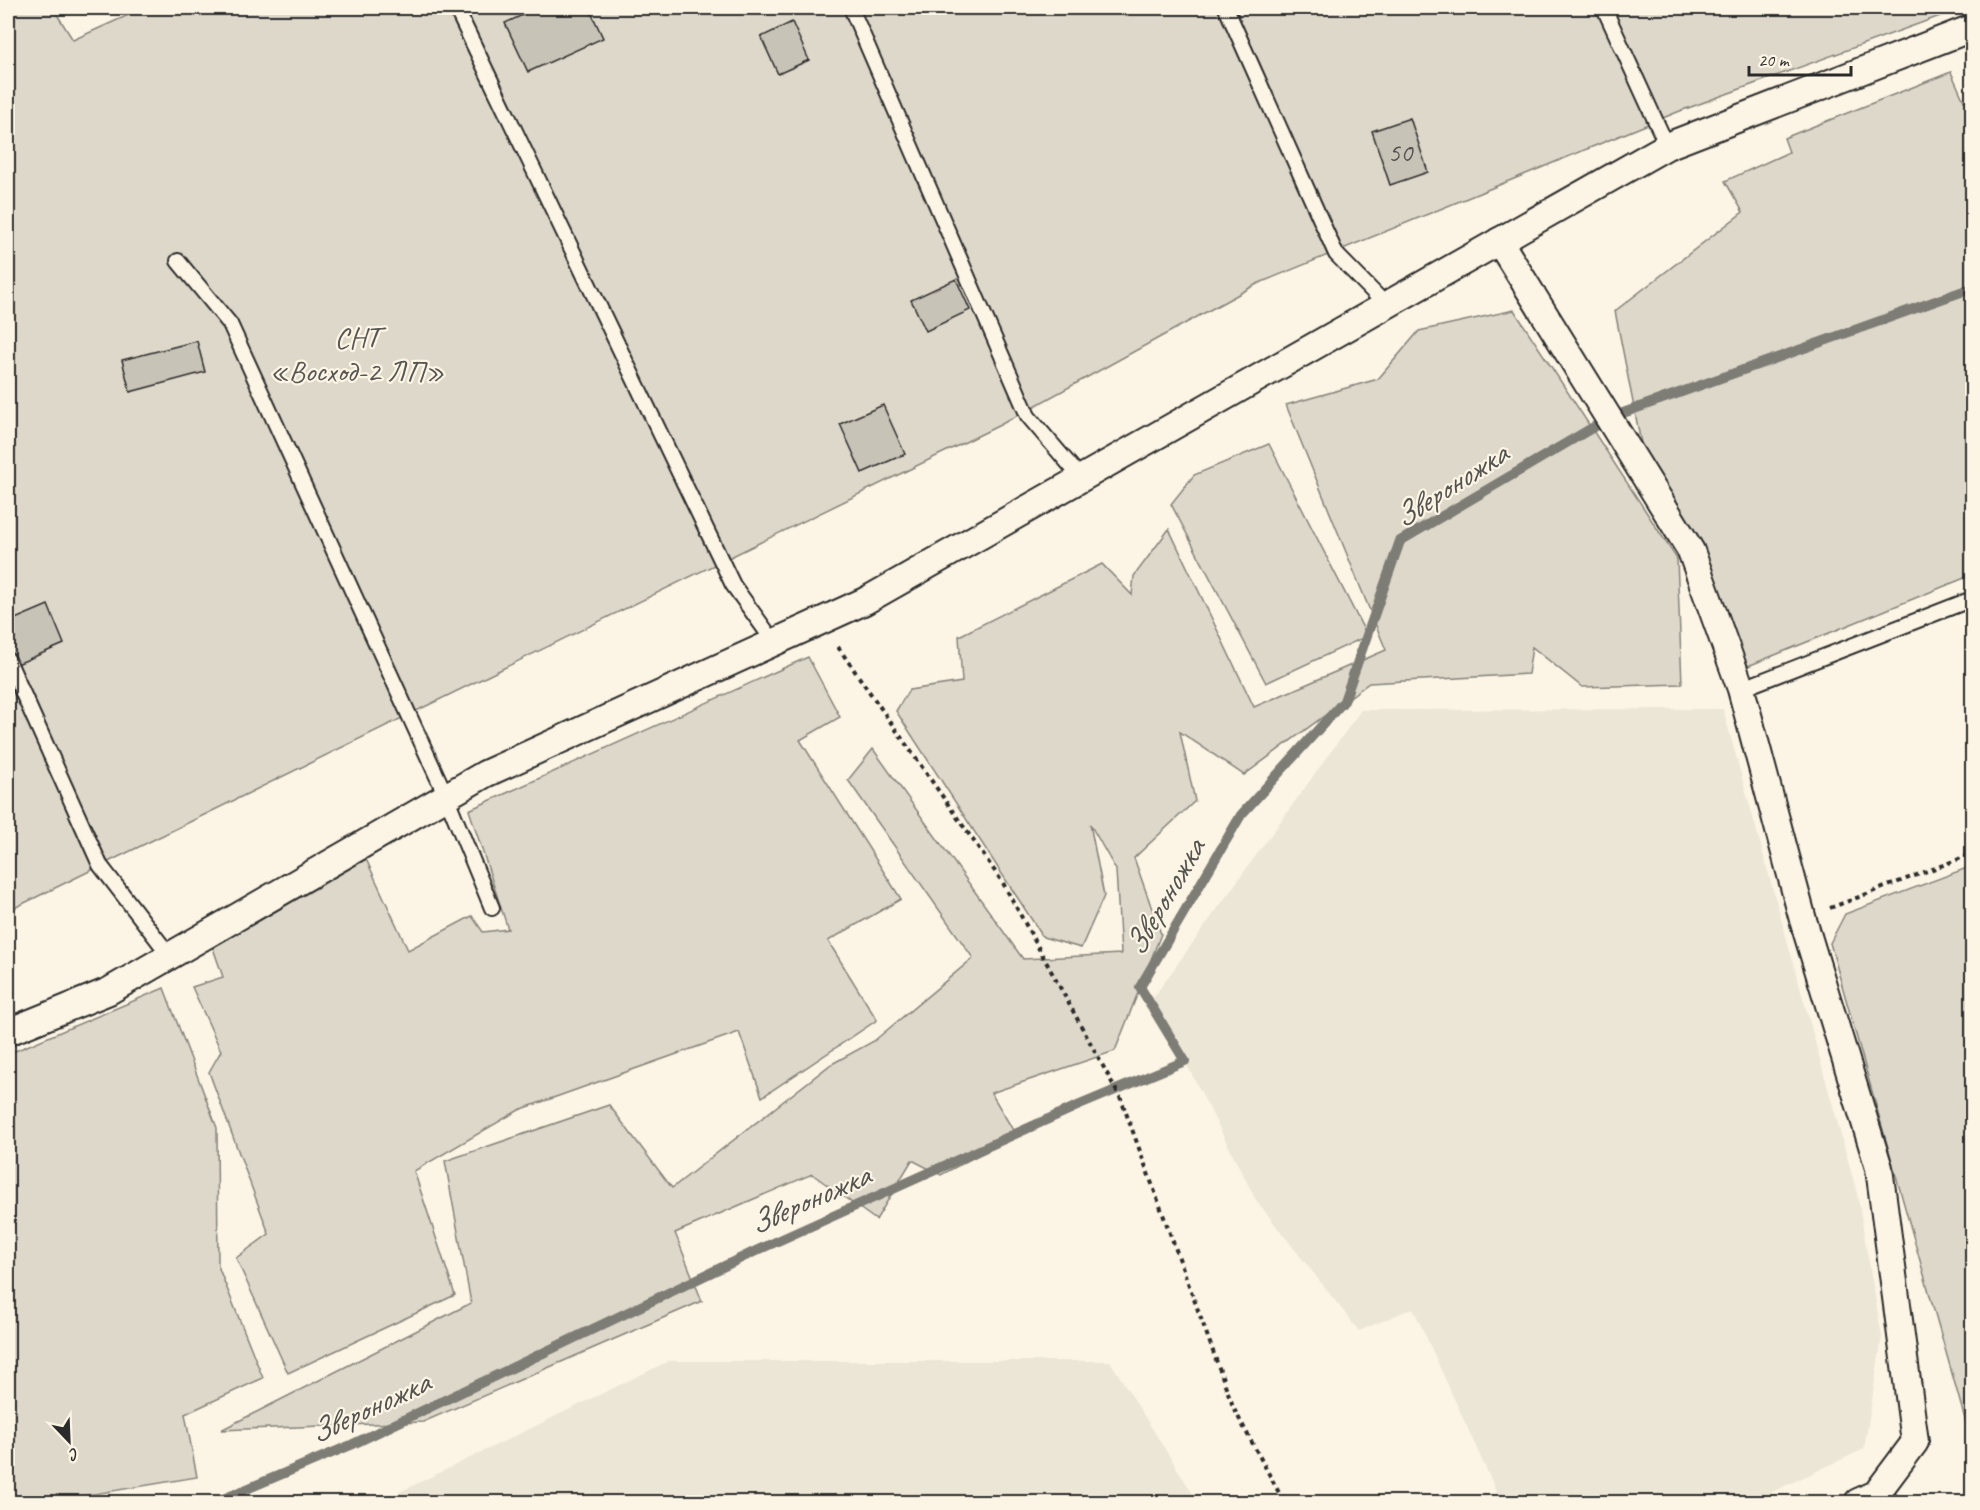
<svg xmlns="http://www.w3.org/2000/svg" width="1980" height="1510" viewBox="0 0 1980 1510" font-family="Caveat,sans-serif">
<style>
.built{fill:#ece6d7}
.green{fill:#ded8ca;stroke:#84827a;stroke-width:1.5}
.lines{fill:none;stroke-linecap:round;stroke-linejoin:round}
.stream{stroke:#7d7b74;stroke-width:10}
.building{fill:#c8c3b7;stroke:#2b2b2b;stroke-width:1.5}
.service-casing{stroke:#2b2b2b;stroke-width:18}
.minor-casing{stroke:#2b2b2b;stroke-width:30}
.path{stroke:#2b2b2b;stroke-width:4;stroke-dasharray:4.5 4.5;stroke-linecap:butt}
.service{stroke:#fcf5e5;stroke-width:14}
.minor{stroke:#fcf5e5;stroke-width:26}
.labels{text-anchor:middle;stroke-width:4.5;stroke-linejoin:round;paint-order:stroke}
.number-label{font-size:27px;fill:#52514e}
.park-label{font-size:30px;fill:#585653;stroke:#fcf5e5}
.water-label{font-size:32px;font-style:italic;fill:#545350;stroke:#fcf5e5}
</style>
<rect width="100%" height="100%" fill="#fcf5e5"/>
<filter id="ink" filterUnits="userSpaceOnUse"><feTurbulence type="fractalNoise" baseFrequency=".0167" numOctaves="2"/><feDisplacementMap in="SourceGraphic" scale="12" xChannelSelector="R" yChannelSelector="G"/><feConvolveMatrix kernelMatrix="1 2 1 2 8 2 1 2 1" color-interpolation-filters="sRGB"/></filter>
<g filter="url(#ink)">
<g class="built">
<path d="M1723 709 1857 1193 1882 1337 1864 1449 1751 1502H1501L1413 1308 1359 1331 1256 1200 1153 998 1361 710Z"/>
<path d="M669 1361H1110L1198 1502H379Z"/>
</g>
<g class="green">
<path d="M8 8H53L73 40 144 8H1962L1680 111 1257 284 1000 425 8 911Z"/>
<path d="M1951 72 1964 101 1972 98V575L1748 666 1641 443 1615 311 1743 212 1725 181 1789 152 1784 138Z"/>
<path d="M1514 310 1677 559 1682 684 1582 687 1532 647 1528 674 1369 683 1244 775 1180 732 1195 801 1134 858 1161 934 1115 1051 991 1093 1016 1135 941 1175 912 1160 876 1220 812 1174 675 1233 702 1301 423 1422 221 1430 471 1303 445 1161 609 1105 672 1188 830 1065 874 1041 973 958 848 780 873 749 1023 959 1121 954 1116 870 1090 824 1104 896 1081 948 1043 937 896 711 909 690 962 682 959 636 1102 564 1132 595 1134 576 1169 529 1254 707 1386 650 1286 405 1378 379 1419 331Z"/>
<path d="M1269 444 1367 636 1266 683 1171 504 1194 475Z"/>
<path d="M808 657 840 717 800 740 901 899 828 941 877 1020 762 1097 739 1032 519 1110 414 1171 455 1295 288 1373 236 1258 269 1234 209 1072 221 1051 192 987 223 977 212 945 366 859 408 950 472 916 483 932 508 929 469 810Z"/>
<path d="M1972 866V1444L1830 943 1845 914Z"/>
<path d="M164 988 217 1128 218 1266 263 1378 185 1414 197 1477 46 1502H8V1054Z"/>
</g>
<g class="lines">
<path class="stream" d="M216 1502 351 1445 760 1249 1075 1107 1185 1061 1140 987 1241 815 1344 701 1400 541 1609 418 1972 288"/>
</g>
<g class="building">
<path d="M538 8H589L603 38 528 72 505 23Z"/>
<path d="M792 22 809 60 778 74 761 37Z"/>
<path d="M1410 118 1428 172 1390 185 1372 131Z"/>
<path d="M956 279 970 310 926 331 911 300Z"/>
<path d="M197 341 205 372 130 392 122 360Z"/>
<path d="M883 405 905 454 862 473 840 424Z"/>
<path d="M48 605 64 644 15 665 8 647V622Z"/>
</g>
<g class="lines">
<g class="service-casing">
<g id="service">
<path d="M456 8 733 585 774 642"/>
<path d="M851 8 1028 416 1081 478"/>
<path d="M1226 8 1336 254 1386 305"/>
<path d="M1604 8 1667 146"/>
<path d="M178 261 230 324 446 796 492 908"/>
<path d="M8 660 100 865 170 956"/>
<path d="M1741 689 1972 599"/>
<path d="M1876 1494 1893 1502"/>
</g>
</g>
<g class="minor-casing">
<g id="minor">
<path d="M1499 241 1691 551 1741 689 1803 920 1879 1168 1915 1442 1876 1494 1858 1502"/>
<path d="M8 1032 109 991 485 774 865 601 1667 146 1972 28"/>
</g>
</g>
<g class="path">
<path d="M838 647 1003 883 1121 1099 1234 1409 1284 1502"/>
<path d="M1830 908 1972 854"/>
</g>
<use href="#service" class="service"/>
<use href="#minor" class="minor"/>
</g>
</g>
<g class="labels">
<g class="number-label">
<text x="1400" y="161">50</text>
</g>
<g class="park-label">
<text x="357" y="347">СНТ<tspan x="357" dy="34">«Восход-2 ЛП»</tspan></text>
</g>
<g class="water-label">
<text transform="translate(1450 485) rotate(-33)" y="11">Звероножка</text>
<text transform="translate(1164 897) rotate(-60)" y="11">Звероножка</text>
<text transform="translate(809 1199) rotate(-24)" y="11">Звероножка</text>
<text transform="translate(369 1407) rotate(-25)" y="11">Звероножка</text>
</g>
</g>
<rect width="1980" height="1510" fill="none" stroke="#fcf5e5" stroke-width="30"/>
<rect x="15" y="15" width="1950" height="1480" fill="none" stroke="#2b2b2b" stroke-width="2" filter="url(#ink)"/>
<g transform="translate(69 1441) rotate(157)" stroke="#fcf5e5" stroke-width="4.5" paint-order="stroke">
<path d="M0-4.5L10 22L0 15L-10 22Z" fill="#2b2b2b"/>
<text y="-9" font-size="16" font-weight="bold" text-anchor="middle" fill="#2b2b2b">С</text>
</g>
<path d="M1749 66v9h102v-9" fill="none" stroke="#2b2b2b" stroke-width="3"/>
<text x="1758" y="66" font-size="18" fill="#2b2b2b" stroke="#fcf5e5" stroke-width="4.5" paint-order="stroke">20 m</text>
</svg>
